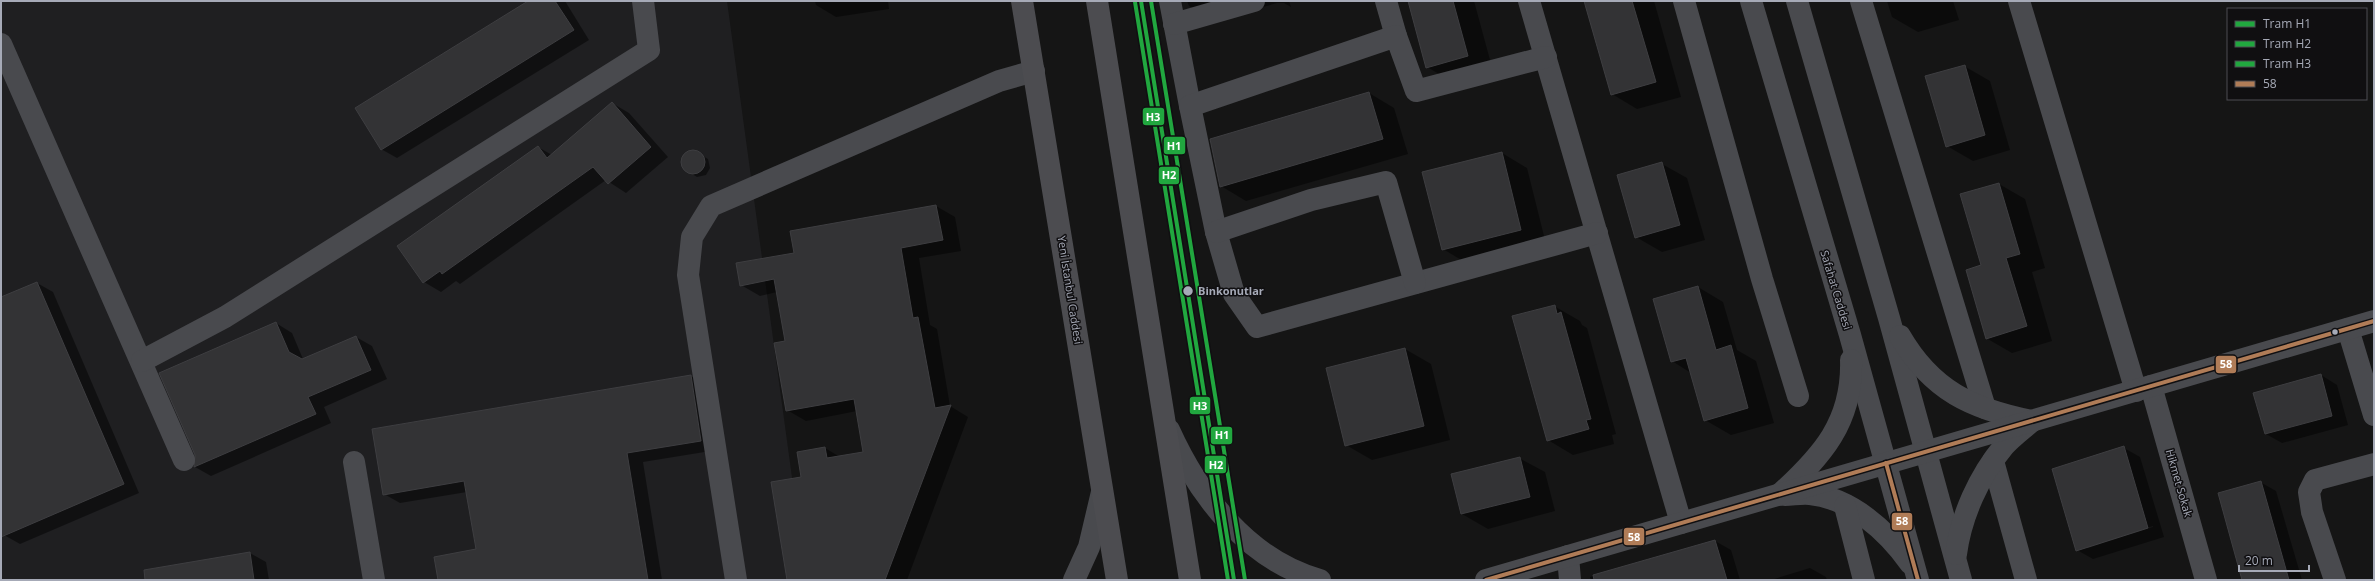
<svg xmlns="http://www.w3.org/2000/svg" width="2375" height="581" viewBox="0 0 2375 581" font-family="'Open Sans',sans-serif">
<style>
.built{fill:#1f1f21}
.shadow{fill:#0007;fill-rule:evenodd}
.building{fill:#333335;stroke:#3e3e41}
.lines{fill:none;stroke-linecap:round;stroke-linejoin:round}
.minor{stroke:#494a4e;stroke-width:22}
.tertiary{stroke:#494a4e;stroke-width:22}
.trunk{stroke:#4c4c50;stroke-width:22}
.bus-1-casing{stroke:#100f11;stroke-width:7}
.bus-1{stroke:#b07c57;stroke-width:4}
.tram-1-casing{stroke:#100f11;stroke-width:7}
.tram-2-casing{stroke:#100f11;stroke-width:7}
.tram-3-casing{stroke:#100f11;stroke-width:7}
.tram-1{stroke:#21a73f;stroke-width:4}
.tram-2{stroke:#21a73f;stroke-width:4}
.tram-3{stroke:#21a73f;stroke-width:4}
.stop-dot{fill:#a6aab7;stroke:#100f11;stroke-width:1.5}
.labels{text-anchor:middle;stroke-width:3;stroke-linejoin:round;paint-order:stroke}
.street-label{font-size:11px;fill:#a6aab7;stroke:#100f11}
.stop-label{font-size:11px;font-weight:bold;fill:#a6aab7;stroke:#100f11;text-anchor:start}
.line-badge{stroke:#100f11;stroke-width:1.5}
.badge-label{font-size:11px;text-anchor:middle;font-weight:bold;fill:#fff}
</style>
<rect width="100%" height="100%" fill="#151515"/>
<path class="built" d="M1 1H727L806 580H1Z"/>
<g class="shadow">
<path d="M529 1H565L589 40 397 158 381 149Z"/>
<path d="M815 1H888L889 9 836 17 816 5Z"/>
<path d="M1187 1H1289L1291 7 1284 3H1277L1215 21 1189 6Z"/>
<path d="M1409 1H1474L1493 71 1453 82 1427 67Z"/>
<path d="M1585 1H1654L1681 97 1637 109 1612 94Z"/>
<path d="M1887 1H1953L1959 20 1918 32 1892 17Z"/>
<path d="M1964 66 1990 81 2010 150 1973 161 1947 146Z"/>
<path d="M1369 93 1394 108 1408 154 1246 201 1221 186Z"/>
<path d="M612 103 629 113 668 157 626 193 606 180 460 284 456 281 441 292 424 282 538 147 552 155Z"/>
<path d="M694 151 708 159 710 168 706 175 697 177 684 169 682 157 689 152Z"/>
<path d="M1502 153 1527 168 1546 244 1468 264 1443 249Z"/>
<path d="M1662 164 1687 178 1705 240 1662 252 1636 237Z"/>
<path d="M1999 184 2025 199 2045 268 2032 272 2052 341 2012 353 1986 338 1982 266Z"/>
<path d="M936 206 955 217 961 251 919 258 930 325 937 329 950 406 968 417 907 580H788L802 478 825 448 840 457 864 453 857 411 806 421 787 410 786 342 777 292 760 296 741 285 795 254 791 232Z"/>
<path d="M37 283 53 292 139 493 20 544 4 535 1 529V298Z"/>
<path d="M1698 287 1723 302 1737 350 1756 361 1774 423 1731 435 1705 420 1691 373 1672 361Z"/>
<path d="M1554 306 1580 321 1582 325 1587 328 1616 434 1612 435 1614 444 1573 455 1548 440Z"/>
<path d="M276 323 292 333 303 359 356 337 372 346 387 379 324 407 331 423 211 476 195 467 196 455Z"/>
<path d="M1405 349 1431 364 1450 440 1372 460 1346 445Z"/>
<path d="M2321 375 2337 385 2348 425 2282 443 2266 434 2254 394Z"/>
<path d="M691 376 707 386 717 450 643 462 662 580H439L477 550 467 492 400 503 384 494Z"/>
<path d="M2124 448 2140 457 2164 537 2093 559 2077 550ZM2153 526V527L2088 548V546Z"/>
<path d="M1519 458 1545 472 1555 511 1488 529 1462 514Z"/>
<path d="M2260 482 2276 491 2302 580H2243Z"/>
<path d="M1715 541 1731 550 1740 580H1591L1590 577Z"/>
<path d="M250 553 266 562 269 580H172Z"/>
<path d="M1810 568 1826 577 1827 580H1771Z"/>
</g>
<g class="building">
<path d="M528 1H555L574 30 381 150 355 108Z"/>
<path d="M1408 1H1453L1468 56 1426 68Z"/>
<path d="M1584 1H1632L1656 82 1611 95Z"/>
<path d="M1965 65 1985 135 1946 147 1925 76Z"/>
<path d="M1369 92 1383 139 1220 187 1210 139Z"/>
<path d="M612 102 651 147 608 184 593 167 442 274 440 271 423 283 397 246 538 146 547 158Z"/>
<circle cx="693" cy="162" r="12"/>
<path d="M1502 152 1521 230 1442 250 1422 172Z"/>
<path d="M1662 162 1680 225 1635 238 1617 175Z"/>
<path d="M1999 183 2020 254 2006 258 2027 326 1986 339 1966 270 1981 265 1960 194Z"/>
<path d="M936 205 943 240 901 248 913 318 918 317 935 408 951 405 885 580H787L771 482 801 477 797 452 825 447 827 458 863 452 854 399 786 411 774 343 785 341 774 279 740 286 736 263 794 253 790 231Z"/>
<path d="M37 282 124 484 1 537V297Z"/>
<path d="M1698 286 1716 350 1731 345 1748 408 1704 421 1686 358 1671 362 1653 299Z"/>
<path d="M1555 305 1557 314 1561 312 1591 419 1586 420 1589 429 1547 441 1512 316Z"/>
<path d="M276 322 289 352 302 359 356 336 371 370 308 397 316 414 194 467 195 455 159 373Z"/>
<path d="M1405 348 1424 426 1345 446 1326 368Z"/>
<path d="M2321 374 2332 416 2265 434 2253 393Z"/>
<path d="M691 375 701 441 627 453 648 580H438L434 557 476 549 464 481 383 495 372 429Z"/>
<path d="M2124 446 2148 528 2076 551 2052 469Z"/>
<path d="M1520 457 1530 497 1461 514 1451 474Z"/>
<path d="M2261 481 2289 580H2242L2218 493Z"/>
<path d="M1715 540 1727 580H1594L1593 575Z"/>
<path d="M250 552 254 580H145L144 570Z"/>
</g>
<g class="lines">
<g class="minor">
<path d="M1170 1 1190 106"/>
<path d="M1386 1 1396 36"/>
<path d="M1529 1 1681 523"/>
<path d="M1684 1 1762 279 1798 396"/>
<path d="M1751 1 1850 335 1918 580"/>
<path d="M1797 1 1889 318 1961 580"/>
<path d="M1861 1 1985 408"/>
<path d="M2019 1 2136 391"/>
<path d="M1174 24 1254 1"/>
<path d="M1 44 184 460"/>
<path d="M1546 57 1416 91 1396 36 1190 106 1216 232 1234 294 1257 327 1597 233"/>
<path d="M1216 232 1311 200 1386 182 1415 283"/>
<path d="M2348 329 2374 415"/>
<path d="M1900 336C1932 391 1972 409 2032 421"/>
<path d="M142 361 225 317 649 50 643 1"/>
<path d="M2151 386 2206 580"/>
<path d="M1993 461 2026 580"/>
<path d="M354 462 374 580"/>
<path d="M1779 495C1822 456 1853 422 1851 360"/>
<path d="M1785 495C1793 495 1801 493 1810 494 1851 498 1887 531 1910 563"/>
<path d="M1845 506 1864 580"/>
<path d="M1956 554C1961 516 1979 476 2004 446 2012 437 2023 429 2032 421"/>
<path d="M1568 556 1570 580"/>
<path d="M736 580 688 275 692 237 711 206 999 81 1034 71"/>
<path d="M2335 580 2312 512 2309 492 2315 480 2374 464"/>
</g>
<g class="tertiary">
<path d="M1169 430C1199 496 1248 560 1320 580"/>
<path d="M1074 580 1089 547 1102 492"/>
<path d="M1486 580 2374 321"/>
</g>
<g class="trunk">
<path d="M1022 1 1117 580"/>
<path d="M1097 1 1190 580"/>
</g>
<g class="bus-1-casing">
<g id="bus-1">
<path d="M1886 463 1918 580"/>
<path d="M1486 580 2374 321"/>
</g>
</g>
<use href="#bus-1" class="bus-1"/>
<g class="tram-1-casing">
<path id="tram-1" d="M1151 1 1245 580"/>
</g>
<g class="tram-2-casing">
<path id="tram-2" d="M1141 1 1234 580"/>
</g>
<g class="tram-3-casing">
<path id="tram-3" d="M1135 2 1228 580"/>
</g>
<use href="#tram-1" class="tram-1"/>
<use href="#tram-2" class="tram-2"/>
<use href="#tram-3" class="tram-3"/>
</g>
<g class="stop-dot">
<circle cx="1188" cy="291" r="5.5"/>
<circle cx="2335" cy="332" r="3.5"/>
</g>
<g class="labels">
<g class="street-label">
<text transform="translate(1070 290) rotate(81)" y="4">Yeni İstanbul Caddesi</text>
<text transform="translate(1836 290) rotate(73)" y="4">Safahat Caddesi</text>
<text transform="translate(2179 483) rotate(74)" y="4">Hikmet Sokak</text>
</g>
<g class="stop-label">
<text x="1198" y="295">Binkonutlar</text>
</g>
</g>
<g class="line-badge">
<rect x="1142" y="107" width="23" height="19" rx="4" fill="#21a73f"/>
<rect x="1163" y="136" width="23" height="19" rx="4" fill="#21a73f"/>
<rect x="1158" y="166" width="22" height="19" rx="4" fill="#21a73f"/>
<rect x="2215" y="355" width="22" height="19" rx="4" fill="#b07c57"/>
<rect x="1189" y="396" width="22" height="19" rx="4" fill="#21a73f"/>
<rect x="1210" y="426" width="23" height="19" rx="4" fill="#21a73f"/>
<rect x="1204" y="455" width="23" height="19" rx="4" fill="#21a73f"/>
<rect x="1891" y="512" width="22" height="19" rx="4" fill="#b07c57"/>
<rect x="1623" y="527" width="22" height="19" rx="4" fill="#b07c57"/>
</g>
<g class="badge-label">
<text x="1153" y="121">H3</text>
<text x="1174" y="150">H1</text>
<text x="1169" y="179">H2</text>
<text x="2226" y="368">58</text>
<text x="1200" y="410">H3</text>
<text x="1222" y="439">H1</text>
<text x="1216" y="469">H2</text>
<text x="1902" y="525">58</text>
<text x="1634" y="541">58</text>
</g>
<rect width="2375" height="581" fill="none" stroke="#a6aab7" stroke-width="4"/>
<rect x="2227" y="8" width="140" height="92" fill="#100f11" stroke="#4c4d53"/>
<rect x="2235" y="21" width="20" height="6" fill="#21a73f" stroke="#4c4d53"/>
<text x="2263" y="28" font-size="12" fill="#a6aab7">Tram H1</text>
<rect x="2235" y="41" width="20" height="6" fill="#21a73f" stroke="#4c4d53"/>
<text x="2263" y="48" font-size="12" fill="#a6aab7">Tram H2</text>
<rect x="2235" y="61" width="20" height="6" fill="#21a73f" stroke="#4c4d53"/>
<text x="2263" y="68" font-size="12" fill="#a6aab7">Tram H3</text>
<rect x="2235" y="81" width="20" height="6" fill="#b07c57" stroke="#4c4d53"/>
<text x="2263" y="88" font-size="12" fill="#a6aab7">58</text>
<path d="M2239 565v6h70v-6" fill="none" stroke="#a6aab7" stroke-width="2"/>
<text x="2245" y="565" font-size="12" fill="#a6aab7" stroke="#100f11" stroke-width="3" paint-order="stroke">20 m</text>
</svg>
